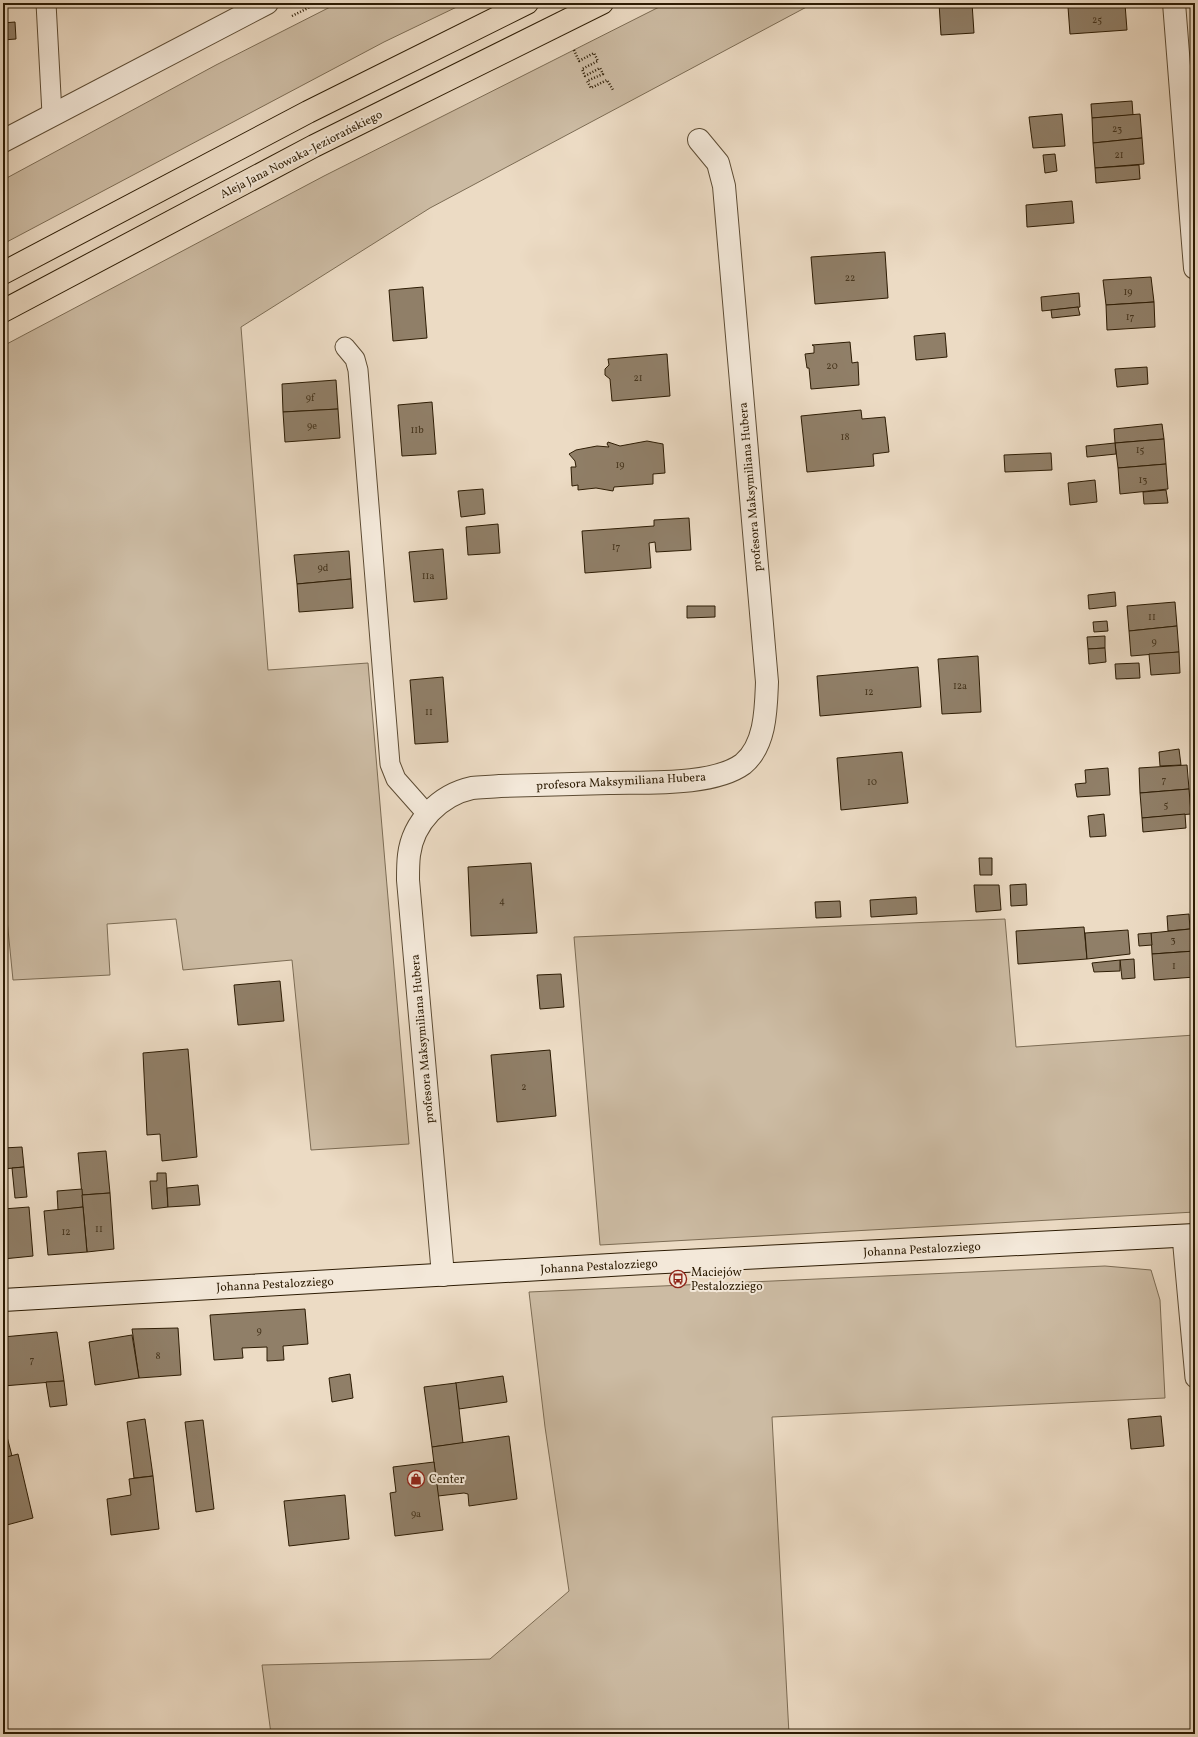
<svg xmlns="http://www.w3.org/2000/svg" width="1198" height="1737" viewBox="0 0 1198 1737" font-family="Vollkorn,serif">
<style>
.green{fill:#ccbba3;stroke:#7c6c54}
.building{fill:#907f68;stroke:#2d1c04}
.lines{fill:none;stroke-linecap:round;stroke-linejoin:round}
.lane-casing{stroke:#5d4c34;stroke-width:21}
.street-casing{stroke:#5d4c34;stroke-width:24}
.secondary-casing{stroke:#2d1c04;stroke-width:24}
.primary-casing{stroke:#2d1c04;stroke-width:24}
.path{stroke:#2d1c04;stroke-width:2.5;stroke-dasharray:1 2;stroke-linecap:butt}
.lane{stroke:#f3e8d9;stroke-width:19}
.street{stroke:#f3e8d9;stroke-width:22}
.secondary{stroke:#f3e8d9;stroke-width:22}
.primary{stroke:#ecdbc4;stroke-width:22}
.labels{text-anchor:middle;stroke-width:4;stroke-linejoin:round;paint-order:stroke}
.number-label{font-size:10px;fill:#46351d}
.street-label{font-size:12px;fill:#2d1c04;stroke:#f3e8d9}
.poi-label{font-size:12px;fill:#2d1c04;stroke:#f3e8d9;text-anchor:start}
</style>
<rect width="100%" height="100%" fill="#ecdbc4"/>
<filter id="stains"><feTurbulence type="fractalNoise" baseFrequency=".005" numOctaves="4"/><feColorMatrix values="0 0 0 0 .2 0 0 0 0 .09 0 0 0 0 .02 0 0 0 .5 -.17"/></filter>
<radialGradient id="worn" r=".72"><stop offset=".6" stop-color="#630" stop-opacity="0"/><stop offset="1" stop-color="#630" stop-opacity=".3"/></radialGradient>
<g class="green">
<path d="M338 3H465L384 42 3 244V180L216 65Z"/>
<path d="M667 3H814L430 208 241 327 268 670 368 663 409 1144 311 1150 292 960 183 970 176 919 107 924 110 975 13 980 3 879V346L324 176Z"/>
<path d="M1005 919 1016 1047 1195 1035V1212L600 1245 574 937Z"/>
<path d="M1105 1266 1151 1270 1160 1300 1165 1398 772 1417 789 1734H271L262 1665 490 1659 569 1591 545 1427 529 1292Z"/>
</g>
<g class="building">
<path d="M939 3H972L974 33 941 35Z"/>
<path d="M1084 3H1132L1125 4 1127 30 1070 34 1068 7Z"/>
<path d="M15 22 16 39 3 40V23Z"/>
<path d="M1132 101 1133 115 1092 118 1091 104Z"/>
<path d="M1062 114 1065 146 1033 148 1029 117Z"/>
<path d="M1140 114 1142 138 1093 143 1092 118Z"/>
<path d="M1142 138 1144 164 1095 168 1093 143Z"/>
<path d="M1055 154 1057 171 1045 173 1043 155Z"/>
<path d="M1139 165 1140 179 1096 183 1095 168Z"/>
<path d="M1072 201 1074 223 1027 227 1026 205Z"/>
<path d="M885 252 888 298 815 304 811 257Z"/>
<path d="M1151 277 1154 302 1106 305 1103 280Z"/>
<path d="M423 287 427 338 393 341 389 290Z"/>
<path d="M1079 293 1080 307 1042 311 1041 297Z"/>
<path d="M1154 302 1155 327 1107 330 1106 305Z"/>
<path d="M1078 307 1080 315 1052 318 1051 310Z"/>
<path d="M945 333 947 357 916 360 914 336Z"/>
<path d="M850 342 852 363 858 362 859 385 811 389 809 368H807L805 354 814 353V346L812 345Z"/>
<path d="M667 354 670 396 612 401 610 379 605 375V369L609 365 608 359Z"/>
<path d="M1147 367 1148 384 1117 387 1115 369Z"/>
<path d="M336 380 338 409 283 412 282 384Z"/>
<path d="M432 402 436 454 402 456 398 405Z"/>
<path d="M338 409 340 438 285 442 283 412Z"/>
<path d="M861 410 862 419 885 417 889 452 873 454 874 466 807 472 801 416Z"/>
<path d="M1162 424 1164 439 1115 443 1114 429Z"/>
<path d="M1164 439 1166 464 1118 468 1115 443Z"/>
<path d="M647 441 663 444 665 473 653 474V484L614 487 613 491 596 488 578 490V485L572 486 571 467H576L575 461 569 454 576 450 597 446 609 447 607 444 608 442 620 446Z"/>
<path d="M1115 443 1116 454 1087 457 1086 446Z"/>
<path d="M1051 453 1052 470 1005 472 1004 455Z"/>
<path d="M1166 464 1168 489 1120 494 1118 468Z"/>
<path d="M1095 480 1097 502 1070 505 1068 483Z"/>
<path d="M483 489 485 514 461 517 458 491Z"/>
<path d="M1166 490 1168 503 1144 504 1143 492Z"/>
<path d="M689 518 691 550 656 552 655 542 649 543 651 568 585 573 582 531 654 526V520Z"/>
<path d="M498 524 500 553 468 555 466 527Z"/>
<path d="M443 549 447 599 414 602 409 552Z"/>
<path d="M349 551 351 579 297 584 294 555Z"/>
<path d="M351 579 353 608 299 612 297 584Z"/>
<path d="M1115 592 1116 606 1089 609 1088 595Z"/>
<path d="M1175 602 1177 626 1129 631 1127 606Z"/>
<path d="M687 606H715V617L687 618Z"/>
<path d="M1107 621 1108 631 1094 632 1093 622Z"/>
<path d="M1177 626 1179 652 1131 656 1129 631Z"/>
<path d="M1105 636V648L1088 649 1087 637Z"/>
<path d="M1105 648 1106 662 1089 664 1088 649Z"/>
<path d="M1179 652 1180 673 1151 675 1149 654Z"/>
<path d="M978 656 981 712 942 714 938 659Z"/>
<path d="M1139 663 1140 678 1116 679 1115 664Z"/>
<path d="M918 667 921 707 820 716 817 676Z"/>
<path d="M443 677 448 742 415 744 410 680Z"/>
<path d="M1179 749 1181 765 1160 766 1159 752Z"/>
<path d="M902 752 908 803 841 810 837 758Z"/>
<path d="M1187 765 1189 789 1140 793 1139 768Z"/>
<path d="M1108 768 1110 795 1077 797 1075 784 1086 783 1085 770Z"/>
<path d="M1189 789 1191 814 1142 818 1140 793Z"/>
<path d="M1104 814 1106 836 1090 837 1088 816Z"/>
<path d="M1185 814 1186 828 1143 832 1142 818Z"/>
<path d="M979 858H992V875H980Z"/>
<path d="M531 863 537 933 471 936 468 867Z"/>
<path d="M1026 884 1027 905 1011 906 1010 885Z"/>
<path d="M974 885H999L1001 910 976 912Z"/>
<path d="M916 897 917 914 871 917 870 900Z"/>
<path d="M840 901 841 917 816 918 815 902Z"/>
<path d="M1189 914 1190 929 1168 931 1167 916Z"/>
<path d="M1084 927 1087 959 1018 964 1016 931Z"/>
<path d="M1190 929H1195V951L1152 954 1151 933Z"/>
<path d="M1128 930 1130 954 1087 959 1085 933Z"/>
<path d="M1151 933 1152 945 1139 946 1138 934Z"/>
<path d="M1195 951V977L1154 980 1152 954Z"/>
<path d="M1134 959 1135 978 1122 979 1120 960Z"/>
<path d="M1120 960V971L1094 972 1092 963Z"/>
<path d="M561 974 564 1007 540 1009 537 975Z"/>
<path d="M280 981 284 1021 238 1025 234 985Z"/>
<path d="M188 1049 197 1157 162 1161 160 1134 147 1135 143 1053Z"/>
<path d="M550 1050 556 1116 497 1122 491 1055Z"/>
<path d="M22 1147 24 1167 3 1169V1148Z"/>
<path d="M106 1151 110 1193 82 1195 78 1153Z"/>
<path d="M24 1167 27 1197 15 1198 12 1168Z"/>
<path d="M157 1173H166L168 1207 152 1209 150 1181H157Z"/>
<path d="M198 1185 200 1205 168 1207 167 1188Z"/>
<path d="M82 1189 83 1207 58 1210 57 1191Z"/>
<path d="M110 1193 114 1249 87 1252 82 1195Z"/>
<path d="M29 1207 33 1256 3 1259V1209Z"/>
<path d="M83 1207 87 1252 48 1255 44 1211Z"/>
<path d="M305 1309 308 1344 283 1346 284 1360 267 1361V1347L242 1348 243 1358 214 1360 210 1315Z"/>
<path d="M178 1328 181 1375 139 1378 132 1329Z"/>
<path d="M57 1332 64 1381 3 1386V1337Z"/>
<path d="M132 1335 139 1378 95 1385 89 1342Z"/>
<path d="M350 1374 353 1398 332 1402 329 1378Z"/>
<path d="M503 1376 507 1402 459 1409 455 1383Z"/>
<path d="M64 1381 67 1405 50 1407 46 1382Z"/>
<path d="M456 1383 463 1443 432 1447 424 1387Z"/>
<path d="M1161 1416 1164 1446 1131 1449 1128 1419Z"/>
<path d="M145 1419 153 1476 134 1478 127 1422Z"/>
<path d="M203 1420 214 1509 196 1512 185 1422Z"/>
<path d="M3 1421 12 1456 3 1458Z"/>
<path d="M509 1436 517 1499 469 1506 468 1494 464 1493 438 1496 432 1447Z"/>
<path d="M18 1454 33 1518 3 1526V1458Z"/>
<path d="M434 1462 443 1530 395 1536 390 1493 396 1492 393 1467Z"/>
<path d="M153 1476 159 1529 111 1535 107 1499 131 1495 129 1479Z"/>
<path d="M345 1495 349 1539 289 1546 284 1501Z"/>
</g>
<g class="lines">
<g class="lane-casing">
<g id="lane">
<path d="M46 3 52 114"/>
<path d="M345 347 355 359 358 370 390 764 396 779 427 814"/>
<path d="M1182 1236 1195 1378"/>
</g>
</g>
<g class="street-casing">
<g id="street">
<path d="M1174 3 1195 268"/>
<path d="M3 141 267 3"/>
<path d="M443 1275 408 880C408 872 408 863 409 855 413 822 440 795 472 788 481 787 491 787 500 786 536 785 573 784 609 783 646 782 713 786 743 764 766 745 766 708 767 682L724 186 718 163 699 140"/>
</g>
</g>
<g class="secondary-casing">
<path id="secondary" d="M3 1300 645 1263 1195 1235"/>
</g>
<g class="primary-casing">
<g id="primary">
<path d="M3 273 308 112 527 3"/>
<path d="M3 311 314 146 602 3"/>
</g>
</g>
<g class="path">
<path d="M292 16 318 3"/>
<path d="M574 50 579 61 594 53 598 61 582 69 585 76 600 68 603 74 587 81 591 88 607 80 613 90"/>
</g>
<use href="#lane" class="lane"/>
<use href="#street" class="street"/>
<use href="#secondary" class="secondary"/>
<use href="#primary" class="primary"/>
</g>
<defs>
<g id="bus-ring" transform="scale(0.9)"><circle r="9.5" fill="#f3e8d9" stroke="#8f2418" stroke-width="1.5"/><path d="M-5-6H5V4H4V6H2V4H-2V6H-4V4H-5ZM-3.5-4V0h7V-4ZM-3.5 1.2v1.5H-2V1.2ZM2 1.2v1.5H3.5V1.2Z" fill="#8f2418"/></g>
<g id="shop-ring" transform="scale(0.9)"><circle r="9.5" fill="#f3e8d9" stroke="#8f2418" stroke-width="1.5"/><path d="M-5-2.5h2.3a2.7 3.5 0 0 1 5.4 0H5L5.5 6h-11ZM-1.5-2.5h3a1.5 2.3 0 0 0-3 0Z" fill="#8f2418"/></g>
</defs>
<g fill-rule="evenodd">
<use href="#bus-ring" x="678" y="1279"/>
<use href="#shop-ring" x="416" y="1479"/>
</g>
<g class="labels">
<g class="number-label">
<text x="1097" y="23">25</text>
<text x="1117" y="132">23</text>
<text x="1119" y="158">21</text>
<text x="850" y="281">22</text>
<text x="1128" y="295">19</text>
<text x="1130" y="320">17</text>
<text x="832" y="369">20</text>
<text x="638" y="381">21</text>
<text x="310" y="401">9f</text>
<text x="312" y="429">9e</text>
<text x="417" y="433">11b</text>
<text x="845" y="440">18</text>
<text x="1140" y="453">15</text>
<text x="620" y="468">19</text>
<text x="1143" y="483">13</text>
<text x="616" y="550">17</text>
<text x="323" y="571">9d</text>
<text x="428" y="579">11a</text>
<text x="1152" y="620">11</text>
<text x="1154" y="645">9</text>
<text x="960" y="689">12a</text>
<text x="869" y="695">12</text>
<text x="429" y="715">11</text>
<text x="1164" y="783">7</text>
<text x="872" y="785">10</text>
<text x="1166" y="808">5</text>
<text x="502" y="904">4</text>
<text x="1173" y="943">3</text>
<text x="1174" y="969">1</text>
<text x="524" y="1090">2</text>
<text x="99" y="1232">11</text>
<text x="66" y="1235">12</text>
<text x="259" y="1334">9</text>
<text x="158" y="1359">8</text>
<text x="32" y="1363">7</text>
<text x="416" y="1517">9a</text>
</g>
<g class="street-label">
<text transform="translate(301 154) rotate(-27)" y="4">Aleja Jana Nowaka-Jeziorańskiego</text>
<text transform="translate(750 487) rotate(-95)" y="4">profesora Maksymiliana Hubera</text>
<text transform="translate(621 781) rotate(-3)" y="4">profesora Maksymiliana Hubera</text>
<text transform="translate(422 1039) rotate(-95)" y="4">profesora Maksymiliana Hubera</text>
<text transform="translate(922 1249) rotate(-3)" y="4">Johanna Pestalozziego</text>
<text transform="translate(599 1266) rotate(-3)" y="4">Johanna Pestalozziego</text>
<text transform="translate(275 1284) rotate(-3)" y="4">Johanna Pestalozziego</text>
</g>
<g class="poi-label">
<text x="691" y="1276">Maciejów<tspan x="691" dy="14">Pestalozziego</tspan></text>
<text x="429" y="1483">Center</text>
</g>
</g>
<rect width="1198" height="1737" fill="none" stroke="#ecdbc4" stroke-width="16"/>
<rect x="4" y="4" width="1190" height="1729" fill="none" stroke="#2d1c04" stroke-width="2"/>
<rect x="8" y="8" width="1182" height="1721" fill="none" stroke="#2d1c04"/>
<rect width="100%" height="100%" filter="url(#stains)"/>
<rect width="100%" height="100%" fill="url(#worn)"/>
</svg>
